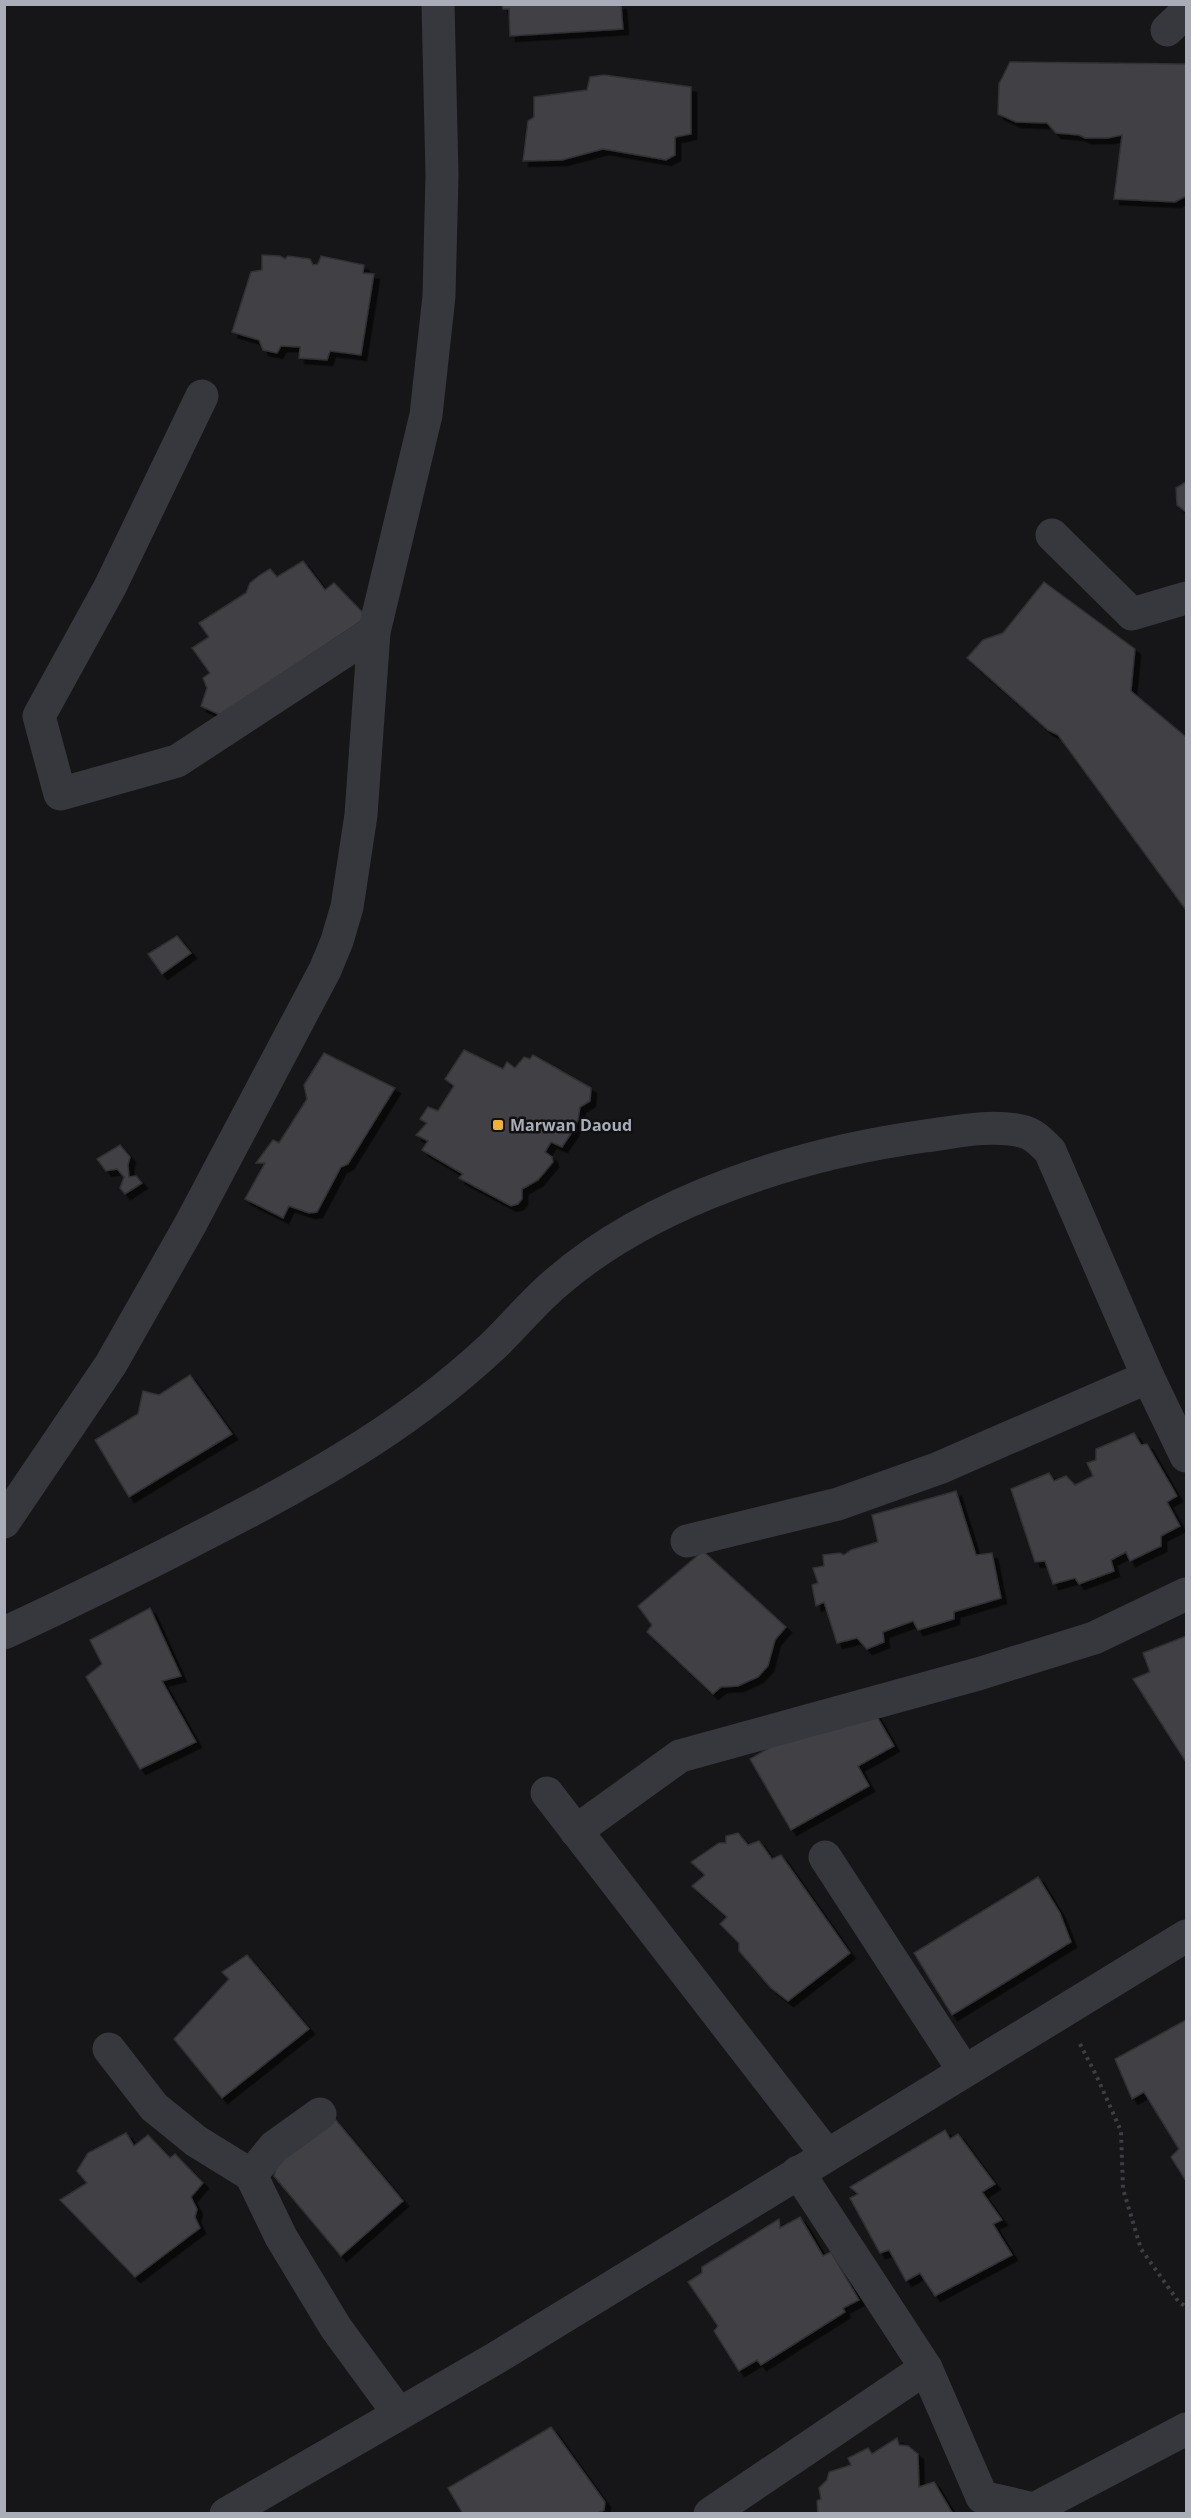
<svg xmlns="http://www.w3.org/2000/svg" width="1191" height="2518" viewBox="0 0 1191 2518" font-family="'Open Sans',sans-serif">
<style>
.building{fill:#404145;stroke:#303034;stroke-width:1.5;filter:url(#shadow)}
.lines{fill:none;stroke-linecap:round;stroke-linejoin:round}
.path{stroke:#3d3f44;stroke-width:4;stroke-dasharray:3 4.5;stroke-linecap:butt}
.minor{stroke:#37383d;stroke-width:33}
.poi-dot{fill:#f2b134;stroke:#111113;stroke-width:2}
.labels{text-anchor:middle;stroke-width:5;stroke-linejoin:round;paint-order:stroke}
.poi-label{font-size:16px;font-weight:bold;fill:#a8adb8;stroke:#111113;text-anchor:start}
</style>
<defs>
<filter id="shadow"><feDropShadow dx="5.5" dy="5.5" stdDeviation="0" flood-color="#0009"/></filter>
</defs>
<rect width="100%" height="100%" fill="#161618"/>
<g class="building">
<path d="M502 4H621L623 29 510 36 509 9H503Z"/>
<path d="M1010 62 1186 64V196L1175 202 1114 199 1122 135 1108 138H1085L1079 135 1056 133 1047 123 1016 122 998 114 999 84Z"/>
<path d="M604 75 691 87V134L675 137V155L666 160 603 149 562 160 523 161 528 121 534 117V97L587 90 590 77Z"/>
<path d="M262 255 280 256 285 259 288 256 310 259 313 265 318 264 321 256 364 265 363 273 374 274 361 355 330 351 327 360 299 358 300 347 281 346 277 353 263 350 259 340 232 332 251 272 262 270Z"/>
<path d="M1186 482V512L1177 505 1176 488Z"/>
<path d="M303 561 325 590 334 583 367 617 220 715 201 706 207 688 203 678 210 673 192 648 209 637 199 623 246 593 250 583 260 575 270 569 277 577Z"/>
<path d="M1044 582 1135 649 1131 691 1186 737V910L1058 735 1048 730 967 658 983 640 1003 633Z"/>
<path d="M177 936 191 953 162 974 148 954Z"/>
<path d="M464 1050 503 1069 507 1062 515 1068 524 1057 530 1059 533 1055 591 1088 590 1101 580 1107 578 1120 572 1132 562 1147 551 1142 545 1152 552 1157 553 1162 538 1180 522 1189V1199L518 1204 511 1206 459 1178 463 1174 422 1150 428 1141 416 1135 427 1123 420 1119 428 1107 438 1111 454 1086 445 1079Z"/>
<path d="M324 1053 395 1088 348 1164 341 1167 317 1212 309 1213 289 1206 283 1218 245 1199 265 1163H256L273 1140 279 1143 307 1099 304 1085Z"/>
<path d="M120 1145 130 1157 128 1165 129 1177 136 1176 142 1183 125 1194 120 1188 124 1177 117 1169 106 1171 97 1159Z"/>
<path d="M190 1375 232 1434 129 1497 95 1440 138 1414 143 1391 159 1395Z"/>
<path d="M1134 1433 1141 1445 1147 1444 1177 1496 1167 1502 1180 1526 1161 1536V1546L1130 1561 1126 1552 1111 1560 1114 1571 1079 1584 1075 1578 1053 1584 1045 1561 1035 1562 1011 1489 1049 1473 1054 1481 1066 1476 1075 1485 1093 1476 1087 1463 1096 1460V1449Z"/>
<path d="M956 1491 976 1555 992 1553 1001 1598 954 1612V1619L918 1630 913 1621 883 1632 884 1642 867 1649 857 1638 837 1643 824 1602 816 1606 812 1585 818 1583 813 1568 824 1566 823 1555 840 1553 844 1555 851 1550 878 1542 872 1515Z"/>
<path d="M703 1551 786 1627 775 1640 768 1666 758 1677 738 1686 721 1687 713 1694 647 1632 652 1625 638 1606Z"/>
<path d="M150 1608 181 1676 162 1681 196 1742 140 1769 86 1677 102 1664 90 1640Z"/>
<path d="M1186 1636V1762L1133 1679 1150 1672 1143 1653Z"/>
<path d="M872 1708 894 1746 858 1766 869 1786 791 1830 750 1759 822 1717Z"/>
<path d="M738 1833 748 1845 759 1841 772 1859 781 1855 850 1953 788 2001 771 1988 739 1951V1943L720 1924 727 1917 692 1886 705 1875 691 1862 719 1843H726V1836Z"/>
<path d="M1038 1877 1060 1913 1071 1942 952 2015 914 1953Z"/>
<path d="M247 1955 309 2029 222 2098 174 2039 229 1979 222 1972Z"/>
<path d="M1186 2020V2181L1171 2157 1179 2149 1144 2092 1132 2099 1115 2059Z"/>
<path d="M335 2119 403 2201 341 2256 274 2176 280 2154Z"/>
<path d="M945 2130 950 2139 958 2134 995 2184 982 2192 1002 2220 993 2224 1012 2255 935 2296 920 2273 906 2281 889 2250 880 2253 850 2198 858 2194 850 2187Z"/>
<path d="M126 2133 134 2146 148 2135 170 2158 175 2154 203 2183 191 2197 197 2209 195 2217 200 2228 135 2277 60 2200 87 2183 77 2171 88 2153Z"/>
<path d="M800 2217 823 2256 831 2252 859 2300 843 2308 845 2312 761 2365 757 2360 739 2371 714 2331 718 2326 688 2282 702 2273V2267L779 2219 780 2228Z"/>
<path d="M551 2427 605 2502 604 2510 596 2514H463L448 2488Z"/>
<path d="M897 2438 899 2445 908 2446 918 2454 919 2487 934 2482 953 2514H818L817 2501 821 2499 819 2488 827 2480 829 2472 851 2465 848 2458 868 2448 872 2454Z"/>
</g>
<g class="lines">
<path class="path" d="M1080 2044 1097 2077 1121 2131 1123 2189 1141 2249 1178 2301 1186 2307"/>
<g class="minor">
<path d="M1167 30 1186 12"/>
<path d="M202 396 110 587 39 716 60 794 177 761 374 632"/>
<path d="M1052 535 1132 614 1186 598"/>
<path d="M4 1522 111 1364 190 1225 325 970 337 941 347 907 361 815 374 632 426 415 439 296 442 175 438 4"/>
<path d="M687 1541 838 1504 939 1468 1148 1377"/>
<path d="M4 1633C57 1609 109 1583 161 1557 223 1525 285 1494 345 1457 398 1425 448 1388 493 1346 515 1325 534 1301 557 1282 653 1199 801 1153 925 1136 955 1132 991 1124 1021 1131 1033 1133 1041 1142 1050 1151L1148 1377 1186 1456"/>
<path d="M547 1793 827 2155"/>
<path d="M576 1831 680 1756 978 1674 1094 1638 1186 1594"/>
<path d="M825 1857 964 2071"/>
<path d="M109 2049 154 2107 196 2141 251 2175"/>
<path d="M320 2114 274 2147 251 2175 281 2237 336 2328 399 2414"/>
<path d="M926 2368 982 2497 1034 2509 1186 2429"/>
<path d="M226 2514 496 2358 1186 1936"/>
<path d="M710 2514 926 2368 798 2172"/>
</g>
</g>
<rect class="poi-dot" x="492" y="1119" width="12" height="12" rx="3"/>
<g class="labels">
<g class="poi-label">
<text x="510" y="1131">Marwan Daoud</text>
</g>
</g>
<rect width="1191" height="2518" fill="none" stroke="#a8adb8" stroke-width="12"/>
</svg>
